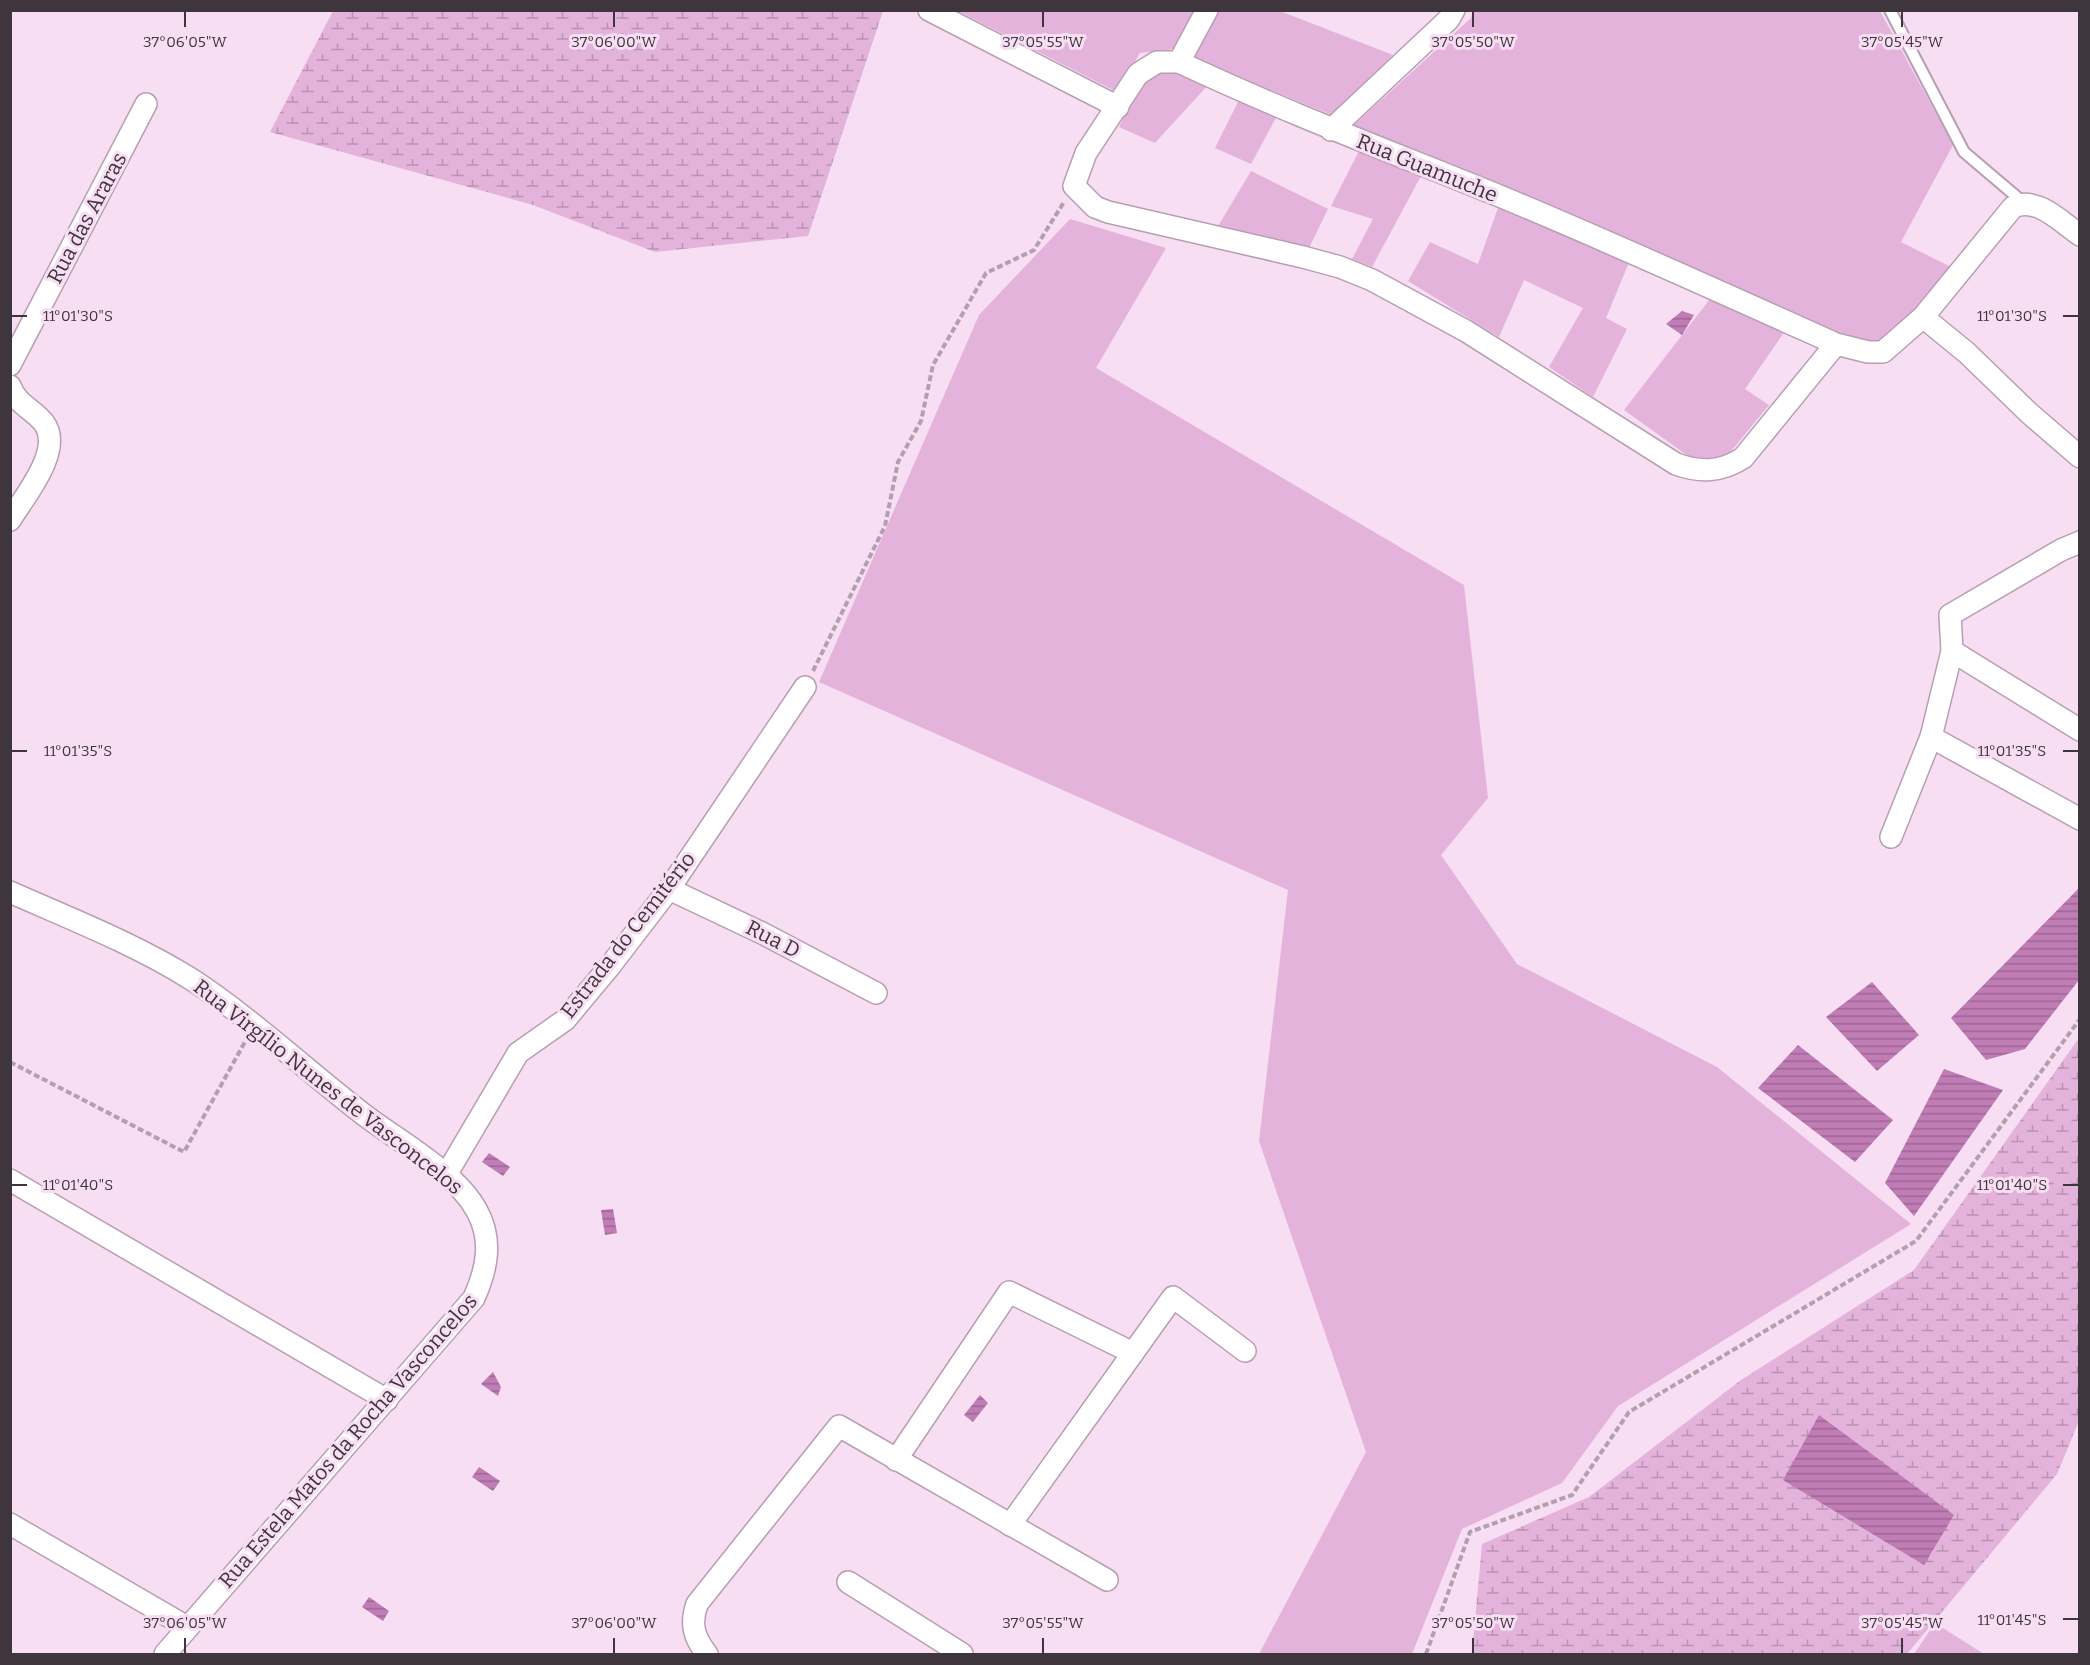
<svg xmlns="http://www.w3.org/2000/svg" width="2090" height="1665" viewBox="0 0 2090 1665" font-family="Bitter,serif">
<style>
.green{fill:#e4b3db}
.wetland{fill:url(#wetland-marsh)}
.water{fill:url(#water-rules)}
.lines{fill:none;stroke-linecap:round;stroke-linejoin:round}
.lane-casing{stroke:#b79fb2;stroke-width:14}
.street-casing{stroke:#b79fb2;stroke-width:24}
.path{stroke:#b39faf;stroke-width:4;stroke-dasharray:6 3;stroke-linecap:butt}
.lane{stroke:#fff;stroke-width:10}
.street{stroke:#fff;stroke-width:21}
.ticks{fill:none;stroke:#3f353d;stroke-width:2}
.labels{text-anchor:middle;stroke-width:6;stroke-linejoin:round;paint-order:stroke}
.street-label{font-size:21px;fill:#3f353d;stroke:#f7def2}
.ticks-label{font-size:15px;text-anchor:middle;fill:#3f353d;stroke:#f7def2;stroke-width:6;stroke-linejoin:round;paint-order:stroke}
</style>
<defs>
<pattern id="wetland-marsh" width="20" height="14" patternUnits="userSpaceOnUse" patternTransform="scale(1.5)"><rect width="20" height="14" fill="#e4b3db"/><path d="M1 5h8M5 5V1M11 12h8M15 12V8" fill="none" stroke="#ba92b3"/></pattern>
<pattern id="water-rules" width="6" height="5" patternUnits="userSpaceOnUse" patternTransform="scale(1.5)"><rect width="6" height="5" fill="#c07cb5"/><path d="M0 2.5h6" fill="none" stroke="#9d6694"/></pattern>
</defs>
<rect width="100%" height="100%" fill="#f7def2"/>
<g class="green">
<path d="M1218 10 1280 11 1393 55 1332 115 1190 57Z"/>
<path d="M958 11H1194L1173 49 1140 53 1117 92Z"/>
<path d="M1473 11H1880L1953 145 1901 242 1953 268 1882 347 1841 338 1354 125 1471 18Z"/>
<path d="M1165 69 1208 85 1155 143 1119 127 1143 77Z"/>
<path d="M1240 98 1277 116 1251 164 1215 148Z"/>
<path d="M1360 149 1421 176 1372 267 1352 259 1373 219 1331 206Z"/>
<path d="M1251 171 1328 209 1308 250 1217 228Z"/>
<path d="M1499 205 1630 260 1606 318 1627 329 1593 397 1549 367 1583 308 1524 280 1499 337 1408 281 1430 242 1478 264Z"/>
<path d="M1070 219 1166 248 1096 368 1464 585 1488 798 1441 855 1517 964 1717 1067 1911 1224 1618 1406 1562 1483 1462 1529 1412 1654H1259L1366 1452 1259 1141 1288 890 819 682 979 315Z"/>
<path d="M1710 299 1785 331 1745 389 1769 405 1723 461 1688 456 1624 410Z"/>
<path d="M1935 1623 1984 1654H1914Z"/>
</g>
<g class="wetland">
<path d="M333 11V10L883 11 808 236 655 252 533 205 270 132Z"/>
<path d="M2079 1038V1421L2057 1474 1907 1654H1472L1482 1544 1589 1497 1741 1380 1914 1270Z"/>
</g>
<g class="water">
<path d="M1682 311 1694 315 1682 335 1666 324Z"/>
<path d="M2079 888V980L2025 1049 1986 1060 1951 1018Z"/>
<path d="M1872 982 1919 1035 1877 1071 1826 1017Z"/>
<path d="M1798 1045 1893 1120 1855 1162 1758 1088Z"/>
<path d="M1944 1069 2003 1090 1914 1216 1885 1183Z"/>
<path d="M489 1153 510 1167 503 1176 482 1162Z"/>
<path d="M613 1209 617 1233 605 1235 601 1210Z"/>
<path d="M493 1372 501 1387 498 1396 481 1384Z"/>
<path d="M980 1395 988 1403 973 1422 964 1415Z"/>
<path d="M1819 1415 1954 1515 1924 1565 1783 1480Z"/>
<path d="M479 1467 500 1481 493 1491 472 1477Z"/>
<path d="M369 1597 389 1611 383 1621 362 1607Z"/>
</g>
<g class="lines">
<g class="lane-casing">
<path id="lane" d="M1890 10 1964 152 2024 203"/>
</g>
<g class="street-casing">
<g id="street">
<path d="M929 10 1118 107"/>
<path d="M1179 62 1207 10"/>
<path d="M1331 130 1449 19 1454 10"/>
<path d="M1923 317 2013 207C2037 196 2061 222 2080 235"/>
<path d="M1836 344 1743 458C1721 472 1701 473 1676 464L1466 331 1372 280 1340 267 1303 257 1108 212 1095 207 1074 186 1086 153 1138 74 1157 62H1179C1285 112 1394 153 1502 197 1615 244 1725 294 1836 344L1868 352H1883L1923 317 1967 353 2029 413 2080 457"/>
<path d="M10 365 146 104"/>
<path d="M10 386C17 405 33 409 44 423 64 450 24 497 10 520"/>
<path d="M1952 651 2080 730"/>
<path d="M1931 737 1952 651 1950 615 2061 550 2080 542"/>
<path d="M1891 837 1931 737 2080 819"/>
<path d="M669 889 764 934 876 993"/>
<path d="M10 892C71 919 135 944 191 979 252 1019 306 1070 363 1114 398 1141 456 1172 477 1211 493 1240 487 1269 474 1298L165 1654"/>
<path d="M446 1175 518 1053 565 1020 610 966 669 889 805 687"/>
<path d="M10 1180 387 1400"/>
<path d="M896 1460 1009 1292 1133 1353"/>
<path d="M10 1524 187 1627"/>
<path d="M1010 1525 1173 1297 1245 1351"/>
<path d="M848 1582 962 1654"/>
<path d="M707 1654C694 1638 690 1624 697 1604L839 1426 1107 1580"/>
</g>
</g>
<g class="path">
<path d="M813 671 885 526 898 462 921 421 933 365 986 273 1034 250 1064 202"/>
<path d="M10 1062 184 1152 246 1040"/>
<path d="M1426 1654 1470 1532 1572 1495 1629 1412 1916 1241 2080 1019"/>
</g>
<use href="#lane" class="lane"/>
<use href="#street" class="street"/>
</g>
<path class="ticks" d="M185 12V27M614 12V27M1043 12V27M1473 12V27M1902 12V27M12 316H27M2063 316H2078M12 751H27M2063 751H2078M12 1185H27M2063 1185H2078M2063 1619H2078M185 1638V1653M614 1638V1653M1043 1638V1653M1473 1638V1653M1902 1638V1653"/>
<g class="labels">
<g class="street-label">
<text transform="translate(1427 168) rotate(22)" y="7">Rua Guamuche</text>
<text transform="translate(87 218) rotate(-62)" y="7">Rua das Araras</text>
<text transform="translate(628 935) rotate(-52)" y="7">Estrada do Cemitério</text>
<text transform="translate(773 939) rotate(27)" y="7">Rua D</text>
<text transform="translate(328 1087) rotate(38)" y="7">Rua Virgílio Nunes de Vasconcelos</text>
<text transform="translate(348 1441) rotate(-49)" y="7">Rua Estela Matos da Rocha Vasconcelos</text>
</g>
</g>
<g class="ticks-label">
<text x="185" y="47">37°06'05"W</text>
<text x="614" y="47">37°06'00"W</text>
<text x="1043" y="47">37°05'55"W</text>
<text x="1473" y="47">37°05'50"W</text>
<text x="1902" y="47">37°05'45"W</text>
<text x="78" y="321">11°01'30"S</text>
<text x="2012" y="321">11°01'30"S</text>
<text x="78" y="756">11°01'35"S</text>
<text x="2012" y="756">11°01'35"S</text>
<text x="78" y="1190">11°01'40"S</text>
<text x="2012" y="1190">11°01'40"S</text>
<text x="2012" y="1625">11°01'45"S</text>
<text x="185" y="1628">37°06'05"W</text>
<text x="614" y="1628">37°06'00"W</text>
<text x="1043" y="1628">37°05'55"W</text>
<text x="1473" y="1628">37°05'50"W</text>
<text x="1902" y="1628">37°05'45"W</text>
</g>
<rect width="2090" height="1665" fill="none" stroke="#3f353d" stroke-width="24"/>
</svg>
